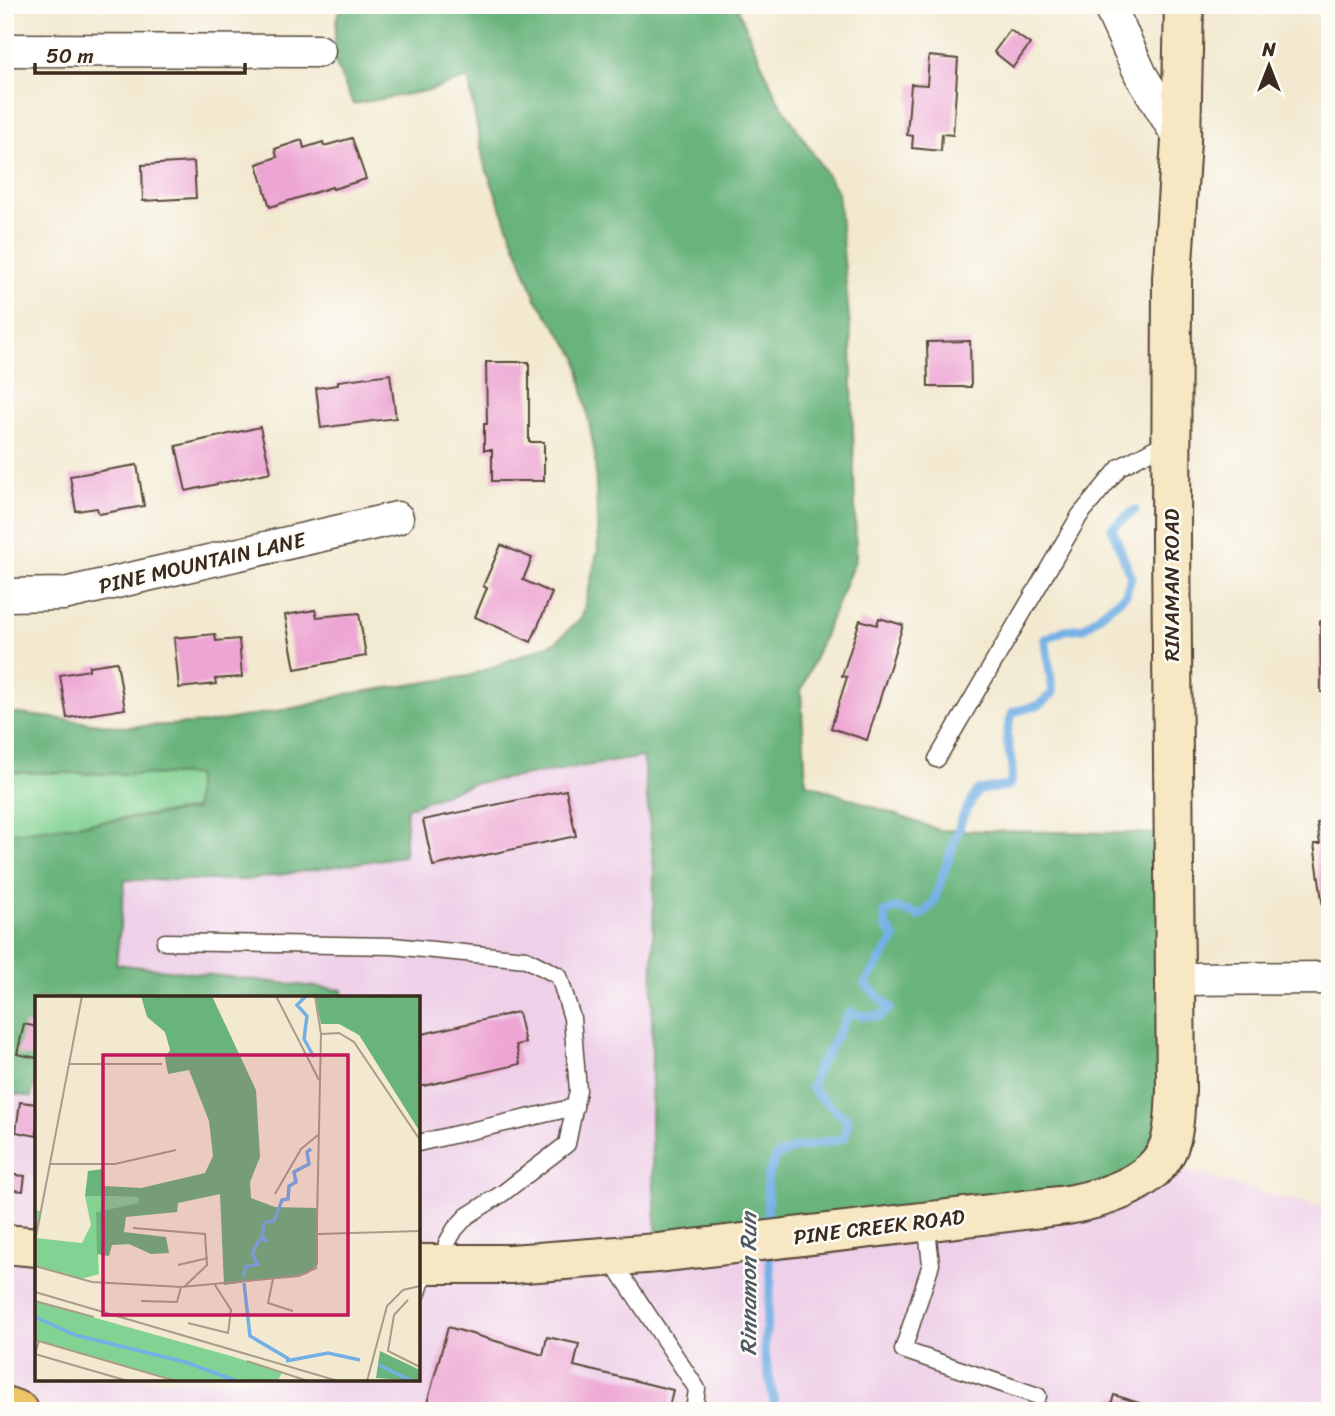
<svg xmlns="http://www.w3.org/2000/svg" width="1335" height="1416" viewBox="0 0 1335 1416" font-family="Sriracha,sans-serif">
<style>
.built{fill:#eed0e8}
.green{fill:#82d293;stroke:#5e7e58;stroke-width:2}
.forest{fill:#69b47d;stroke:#526f4e;stroke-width:2}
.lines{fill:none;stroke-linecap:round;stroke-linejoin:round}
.stream{stroke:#73b0e5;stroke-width:9}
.building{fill:#eda6d3}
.lane-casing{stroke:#564739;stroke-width:19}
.street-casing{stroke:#564739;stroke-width:35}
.secondary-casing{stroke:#564739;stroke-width:42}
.highway-casing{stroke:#564739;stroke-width:42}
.lane{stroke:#fff;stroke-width:16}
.street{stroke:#fff;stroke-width:32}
.secondary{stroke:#f8e7c3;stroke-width:38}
.highway{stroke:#eec469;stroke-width:38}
.labels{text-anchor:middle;stroke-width:5;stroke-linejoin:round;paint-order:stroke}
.street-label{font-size:21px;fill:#3b2a1e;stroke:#fdfcf7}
.water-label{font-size:23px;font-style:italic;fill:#4f5964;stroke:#fdfcf7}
.inset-river{fill:none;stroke:#73b0e5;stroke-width:3.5}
.inset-road{fill:none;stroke:#a99d89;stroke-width:2}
.view{fill:#c2185b;fill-opacity:0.15;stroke:#c2185b;stroke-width:3.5}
.inset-edge{fill:none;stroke:#3b2a1e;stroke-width:3.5}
</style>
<rect width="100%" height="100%" fill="#fdfcf7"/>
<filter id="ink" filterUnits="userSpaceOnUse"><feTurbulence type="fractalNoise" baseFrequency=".0143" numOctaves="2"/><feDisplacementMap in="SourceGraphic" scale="14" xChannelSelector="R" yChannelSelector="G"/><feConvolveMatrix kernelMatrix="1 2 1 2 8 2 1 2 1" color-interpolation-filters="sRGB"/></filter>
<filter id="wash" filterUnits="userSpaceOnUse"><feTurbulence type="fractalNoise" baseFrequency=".00686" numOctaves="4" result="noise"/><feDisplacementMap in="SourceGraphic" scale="28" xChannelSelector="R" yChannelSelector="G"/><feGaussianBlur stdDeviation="1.57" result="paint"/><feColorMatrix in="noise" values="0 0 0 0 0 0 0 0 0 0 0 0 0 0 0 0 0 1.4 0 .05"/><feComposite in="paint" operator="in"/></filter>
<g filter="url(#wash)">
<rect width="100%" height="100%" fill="#f2e9d0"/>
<path class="built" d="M644 757 654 869 1160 1163 1265 1194 1330 1208V1411H19L5 1406V1092L31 1097 37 1075V1379H418V998H343L341 990 116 964 125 880H246L404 856 407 808 471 784Z"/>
<path class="green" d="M5 772 196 775V809L5 834Z"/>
<path class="forest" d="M344 5H736L777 98 838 192 851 341 856 558 801 691 806 783 939 830 1174 834 1176 1090 1133 1184 658 1253 651 1138 654 869 643 757 471 784 407 808 404 856 246 880H125L116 964 342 990 343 998H37V1075L31 1097 5 1092V834L195 810 196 775 5 772V700L6 712 123 727 209 723 305 706 347 694 469 676 556 642 582 617 598 549 595 455 577 357 536 299 484 163 468 78 431 90 353 104 333 57 337 16Z"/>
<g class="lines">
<g class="stream">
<path d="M1150 5 1154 12"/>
<path d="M768 1233 767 1178 776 1157 792 1149 844 1138 848 1120 819 1097 811 1087 817 1070 850 1012 863 1016H880L890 1008 865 984 895 938 885 925V912L898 908 920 916 933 904 963 816 978 790 1009 786C1017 765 1007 754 1007 735 1007 728 1011 719 1013 712L1039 705 1053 693 1045 639 1065 630 1084 628 1126 594 1131 577 1112 528 1135 510"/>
<path d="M769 1250 771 1281 764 1351 776 1411"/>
</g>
</g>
<g id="blocks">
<g class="building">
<path d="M1010 30 1030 44 1013 67 994 52Z"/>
<path d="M929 56 958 59 953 135 942 134 941 151 912 148 913 136 907 135 911 84 927 85Z"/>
<path d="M352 138 366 179 333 189 332 187 270 207 257 164 277 157 275 149 302 140 304 148 323 142 324 146Z"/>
<path d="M194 162 196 198 143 201 142 165Z"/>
<path d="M970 341 971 387H928L927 342Z"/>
<path d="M486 362H529V442H544V481H492V450H484V424H487Z"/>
<path d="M390 374 396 418 321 428 316 388 338 385V381Z"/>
<path d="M260 427 271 472 186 491 176 446Z"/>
<path d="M137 465 144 506 99 514 97 508 76 511 70 476Z"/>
<path d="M501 545 532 558 523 580 552 593 531 642 475 617 487 588 483 586Z"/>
<path d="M315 610 317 617 359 613 366 656 295 669 285 615Z"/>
<path d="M879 618 903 625 867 740 831 728 847 677 842 676 860 620 877 625Z"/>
<path d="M1330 620V692H1321L1320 621Z"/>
<path d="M215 634 216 641 239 639 242 677 215 679 216 684 179 688 174 638Z"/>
<path d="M117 662 125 709 67 718 60 675 89 670V666Z"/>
<path d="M566 790 576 836 433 866 423 820Z"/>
<path d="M1330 821V913L1324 914 1314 844H1320L1317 823Z"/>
<path d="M518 1012 525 1043 516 1045 520 1064 419 1087 418 1035Z"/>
<path d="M24 1024 37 1027V1058L17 1054Z"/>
<path d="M20 1102 37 1104V1136L16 1132Z"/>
<path d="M5 1174 25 1176 23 1191 5 1189Z"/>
<path d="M448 1327 543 1355 547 1337 579 1344 574 1366 673 1390 668 1411H440L426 1407Z"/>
<path d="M1114 1395 1161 1410V1411H1109Z"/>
</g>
</g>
</g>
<g filter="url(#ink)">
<use href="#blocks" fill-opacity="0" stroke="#564739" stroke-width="2"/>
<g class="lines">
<g class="lane-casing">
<g id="lane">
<path d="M937 759 1080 515 1120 467 1170 440"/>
<path d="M165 942 393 946 526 959 559 976 572 1018 578 1090 567 1144 503 1193 467 1216 455 1229 447 1243 443 1264"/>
<path d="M418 1143 575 1107"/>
<path d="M926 1222 931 1264 903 1350 1038 1396"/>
<path d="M611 1259 697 1389 694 1411"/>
<path d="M418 1293 426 1265"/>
</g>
</g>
<g class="street-casing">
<g id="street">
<path d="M1109 5 1141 75 1181 141"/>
<path d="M5 50 319 51"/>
<path d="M5 595 64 594 397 518"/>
<path d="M1176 979 1330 978"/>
</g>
</g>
<g class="secondary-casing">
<g id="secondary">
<path d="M5 1244 37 1247"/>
<path d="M418 1264H511L658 1253 1067 1205C1106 1198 1160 1183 1171 1139 1175 1124 1175 1106 1176 1090L1171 539 1172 278 1181 141 1184 5"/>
</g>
</g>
<g class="highway-casing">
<path id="highway" d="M5 1406 19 1411"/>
</g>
<use href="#lane" class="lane"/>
<use href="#street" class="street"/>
<use href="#secondary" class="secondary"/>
<use href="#highway" class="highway"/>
</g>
</g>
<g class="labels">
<g class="street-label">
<text transform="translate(202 563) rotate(-13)" y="7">PINE MOUNTAIN LANE</text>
<text transform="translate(1172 585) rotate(-90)" y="7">RINAMAN ROAD</text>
<text transform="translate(879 1227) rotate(-7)" y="7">PINE CREEK ROAD</text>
</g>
<g class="water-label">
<text transform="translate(748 1284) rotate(-90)" y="8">Rinnamon Run</text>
</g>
</g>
<g transform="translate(35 996)">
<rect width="385" height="385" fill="#f2e9d0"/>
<path d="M50 200 104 201V207L61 216 64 278 46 283 0 270V214L6 215 1 242 47 247 56 229ZM0 305 196 360 247 376 243 385H141L0 344Z" fill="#82d293"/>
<path d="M106 0H177L221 94 225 161 215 186 216 202 240 211 283 212V268L272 278 189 289 185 198 143 207 142 216 91 221 89 236 131 241 134 257 116 258 94 248 77 249 74 260 62 258 61 216 103 207 104 201 50 200 53 175 68 173 69 190 106 192 170 177 178 160 174 125 154 74 133 78 130 62 135 54 130 36 112 21ZM280 0H385V136L324 39 304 28H286ZM345 355 385 374V385L341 382Z" fill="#69b47d"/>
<path class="inset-river" d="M271 0 262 9 272 20 269 43 279 61M209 281 210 271 223 268 217 258 224 244H231L227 239 230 226 239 225 247 204 253 203 254 190 261 186 259 176 274 168 272 156 276 153M209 287 215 340 254 363M0 321 40 339 150 366 202 385M251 365 293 357 325 364M344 369 377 385"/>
<path class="inset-road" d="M241 0 284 84M286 38 304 37 319 46 385 144M34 68H127M15 168H80L141 154M240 198 266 153 283 139M98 232 170 238 172 269 149 291M283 238 385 235M0 246 47 0M143 269 173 262M0 270 57 286 146 291 264 280 281 272 286 38 280 0M238 283 233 307 258 315M0 296 303 385M373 304 359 319 353 355 385 371M0 305 59 321M106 305 142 306 146 291M153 327 193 337 196 314 180 289M0 344 141 385M4 345 0 358 93 385M212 365 273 385M332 385 352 310 368 294 385 290"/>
<path class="view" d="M68 59H313V319H68Z"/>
<rect width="385" height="385" class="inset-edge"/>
</g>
<rect width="1335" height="1416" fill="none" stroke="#fdfcf7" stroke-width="28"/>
<g transform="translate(1269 66)" stroke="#fdfcf7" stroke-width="5" paint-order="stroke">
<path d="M0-5L12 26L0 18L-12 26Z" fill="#3b2a1e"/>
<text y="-10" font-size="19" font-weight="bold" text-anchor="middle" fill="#3b2a1e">N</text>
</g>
<path d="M35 63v10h210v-10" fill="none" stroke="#3b2a1e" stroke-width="3.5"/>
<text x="46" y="63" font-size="21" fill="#3b2a1e" stroke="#fdfcf7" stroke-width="5" paint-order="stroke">50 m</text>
</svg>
